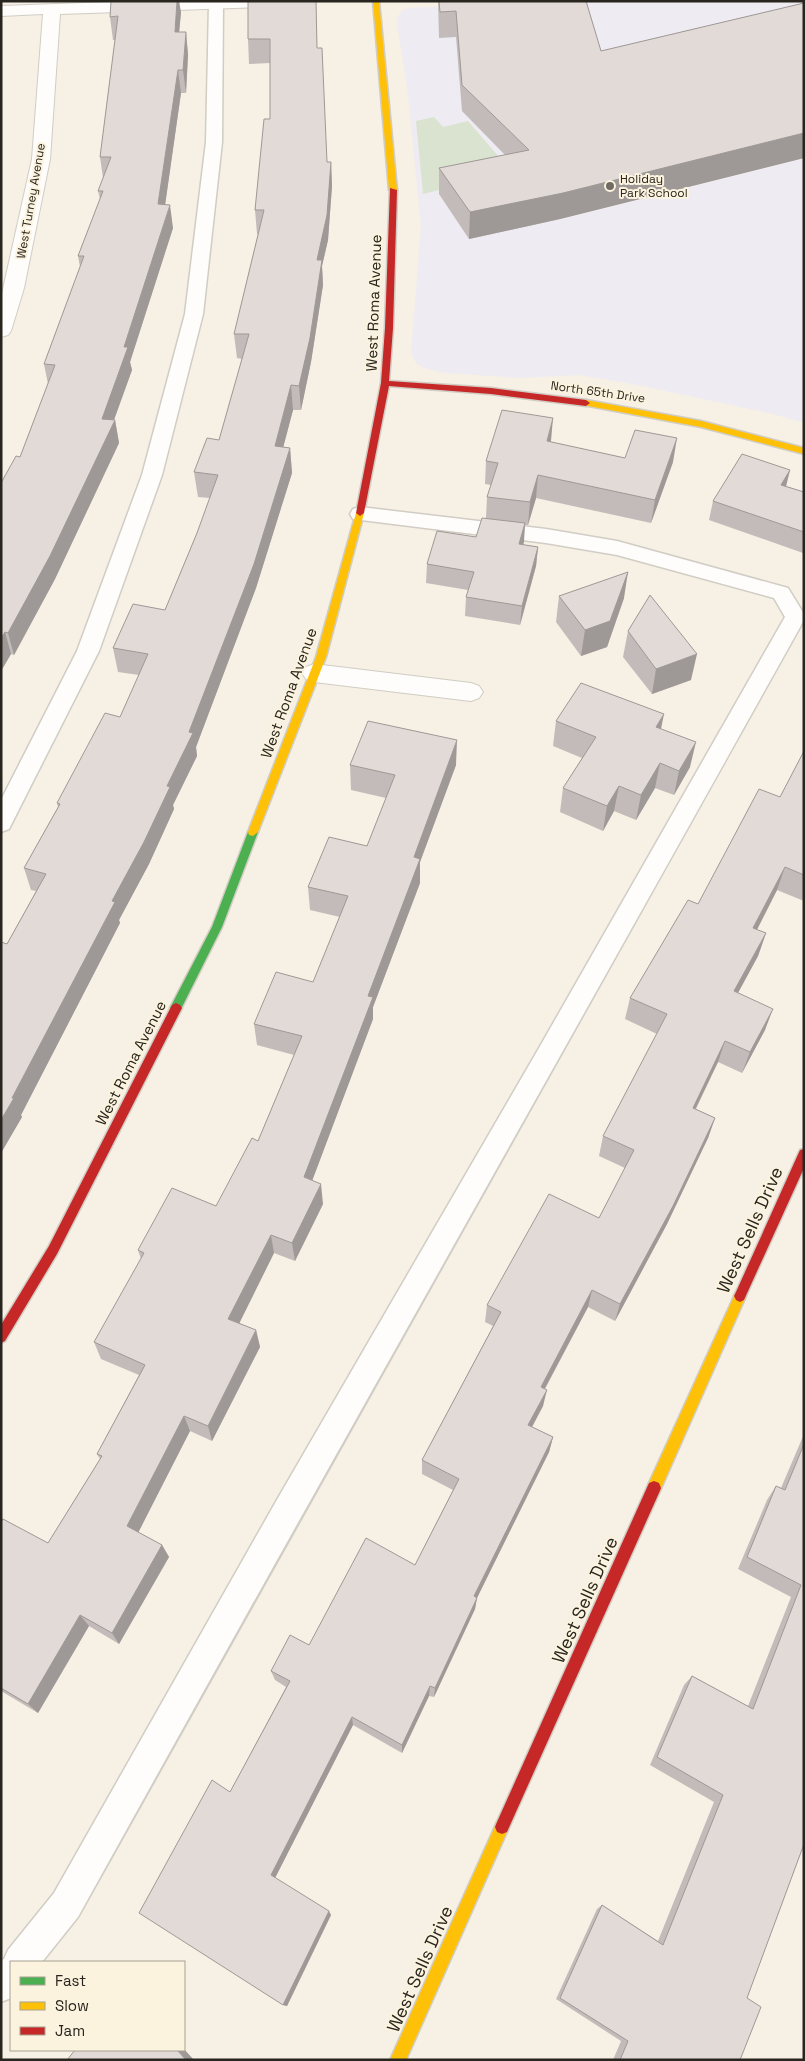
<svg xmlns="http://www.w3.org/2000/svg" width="805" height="2061" viewBox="0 0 805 2061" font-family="'Space Grotesk',sans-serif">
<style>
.education{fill:#efebf2}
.green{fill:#d9e3cf}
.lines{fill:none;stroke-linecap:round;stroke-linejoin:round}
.lane-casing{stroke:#d1cdc4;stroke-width:3}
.street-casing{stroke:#d1cdc4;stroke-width:2}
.fast-casing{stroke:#d1cdc4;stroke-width:3}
.slow-casing{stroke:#d1cdc4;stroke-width:3}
.jam-casing{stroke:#d1cdc4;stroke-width:3}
.lane{fill:#fefdfb;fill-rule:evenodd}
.street{fill:#fefdfb;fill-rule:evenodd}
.fast{fill:#4caf50;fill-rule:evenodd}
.slow{fill:#ffc107;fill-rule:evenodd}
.jam{fill:#c62828;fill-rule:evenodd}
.wall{fill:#c2bbb9}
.shaded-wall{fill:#9e9996}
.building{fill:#e2dad7;stroke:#9e9996}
.poi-dot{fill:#706c64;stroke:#fcf3df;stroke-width:2}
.labels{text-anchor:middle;stroke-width:4;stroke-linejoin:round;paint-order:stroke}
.far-poi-label{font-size:12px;fill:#28251e;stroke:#fcf3df;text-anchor:start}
.far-street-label{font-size:12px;fill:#28251e;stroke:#fcf3df}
.street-label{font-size:15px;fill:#28251e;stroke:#fcf3df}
.near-street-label{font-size:18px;fill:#28251e;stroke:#fcf3df}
</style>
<rect width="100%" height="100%" fill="#f6f0e5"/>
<path class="education" d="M542 1H804V423L773 414 637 385 579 375 520 378 444 373 424 368 416 363 411 352 421 226 407 86 397 24 398 17 402 10 411 8Z"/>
<path class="green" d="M434 117 443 127 468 121 512 172 423 194 416 121Z"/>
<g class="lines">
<g class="lane-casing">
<g id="lane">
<path d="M210 1H222L223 4 222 142 203 314 162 475 99 651 9 829 1 832V800L77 651 142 475 185 314 206 142 209 4Z"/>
<path d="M360 507 546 529 617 541 788 588 804 614V620C563 1053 318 1484 78 1917L42 1962H11V1998L1 2002V1960L4 1959 8 1950 54 1893 278 1498 539 1048 785 617 774 598 617 555 546 543 353 519 350 514 353 509Z"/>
</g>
</g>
<g class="street-casing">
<g id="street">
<path d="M140 1H298L296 4 290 6 60 14 50 159 24 288 11 331 8 335 1 337V298L32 159 43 14 1 16V6Z"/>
<path d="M314 664 471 683 479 686 483 692 479 698 471 701 314 682 306 679 302 673 306 667Z"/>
</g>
</g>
<g class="fast-casing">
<path id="fast" d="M253 828 258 832 222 927 180 1011H172L170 1008 212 927 248 832Z"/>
</g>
<g class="slow-casing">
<g id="slow">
<path d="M373 1H379L397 190 393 192 389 190Z"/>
<path d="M586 400 701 421 804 448V454L701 427 583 405 582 403Z"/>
<path d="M360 510 364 513 326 657 258 832 253 836 249 835 248 832 316 657 356 513Z"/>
<path d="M740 1290 744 1292 746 1296 659 1493 654 1495 649 1493 647 1488 649 1483 736 1292Z"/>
<path d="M502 1820 507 1822 509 1827 406 2060H390L497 1822Z"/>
</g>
</g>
<g class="jam-casing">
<g id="jam">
<path d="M390 188 397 190 393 328 389 381 491 388 586 400 590 403 586 406 491 394 389 386 364 513 360 516 356 513 381 383 385 328Z"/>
<path d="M176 1003 180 1005 182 1008 57 1254 5 1341 1 1343V1325L49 1246 172 1005Z"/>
<path d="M804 1149V1168L744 1300 740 1302 736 1300 734 1296 736 1292 800 1150Z"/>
<path d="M654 1481 659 1483 661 1488 659 1493 507 1832 502 1834 497 1832 495 1827 497 1822 649 1483Z"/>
</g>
</g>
<use href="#lane" class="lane"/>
<use href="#street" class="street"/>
<use href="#fast" class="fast"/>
<use href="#slow" class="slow"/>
<use href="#jam" class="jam"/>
</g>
<g class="wall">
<path d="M248 1H316L317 48 327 162H331L332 186 328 240 322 266 323 285 311 362 301 410H293L283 447 290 448 292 473 256 588 196 747 197 756 173 805 174 809 149 864 119 920 120 923 21 1115 22 1117 1 1153 7 944 36 891 31 890 24 868 58 807 57 803 120 717 139 675 118 672 113 648 165 610 197 533 210 498 198 497 194 472 219 440 242 359 237 358 234 334 258 234H257L255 210 270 119V63L249 64 248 39Z"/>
<path d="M438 1H586L601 51 804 3V158L560 219 469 239 439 194V168L505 155 462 111 456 37 439 38Z"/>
<path d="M181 12 179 32H186L188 55 186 93H181L165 204 173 228 130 362 132 370 114 420H115L119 443 55 579 14 655 11 654 1 671V483L20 457 48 384 44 364 80 267 78 256 100 199 98 191 103 178 100 157 115 40H113L110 17Z"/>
<path d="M551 442 625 458 673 462 651 523 536 498 528 525H525L523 545 538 547 536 566 520 625 465 616 466 597 468 590 426 583 427 564 476 537 486 518 487 497 491 485 485 484 486 461Z"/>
<path d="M790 470 786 486 804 492V552L803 553 709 520 713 501Z"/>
<path d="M559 596 624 598 607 647 581 656 556 622Z"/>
<path d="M628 631 691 680 652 694 623 657Z"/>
<path d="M556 721 661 729 690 767 674 795 655 788 636 820 614 811 603 831 560 812 563 788 582 758 553 746Z"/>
<path d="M804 751V901L777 890 757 930 766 933 758 956 738 993 765 1030 742 1073 718 1062 696 1109 715 1118 708 1138 667 1224 615 1321 588 1307 545 1389 543 1406 532 1427 553 1437 549 1452 477 1598 475 1609 434 1697 429 1696 402 1753 353 1725 275 1878 331 1915 287 2006 283 2005 230 1792 286 1687 275 1680 271 1671 309 1645 415 1565 453 1490 422 1474V1460L493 1326 485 1322 487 1305 599 1218 625 1168 599 1156 603 1136 657 1034 625 1019 630 998 698 904 780 797Z"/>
<path d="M350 765H456L420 862V883L373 1007V1019L312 1181 323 1204 295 1261 274 1253 239 1323 256 1330 260 1347 212 1441 190 1431 138 1532 162 1545 169 1557 119 1644 89 1626 38 1713 1 1691V1522L48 1543 100 1459 97 1454 139 1375 101 1359 94 1342 141 1259 138 1250 216 1206 258 1141 294 1055 257 1045 254 1024 313 982 340 917 310 910 308 887 367 846 386 798 351 790Z"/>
<path d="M804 1434V1844L747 1998 740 2060H613L621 2041 556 1999 597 1909 602 1905 658 1941 714 1802 650 1765 684 1685 692 1676 748 1706 791 1597 738 1569 767 1500 776 1486 781 1488Z"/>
</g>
<g class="shaded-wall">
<path d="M177 1H179L181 12 177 55 175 32Z"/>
<path d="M186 32 188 55 186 93 183 70Z"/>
<path d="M178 70 181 93 162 227 158 204Z"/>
<path d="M804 133V158L560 219 469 239 470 212Z"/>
<path d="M331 162 332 186 328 240 322 266 323 285 311 362 301 410 299 386Z"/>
<path d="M170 205 173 228 130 362 132 370 111 428 115 420 119 443 55 579 14 655 8 633 124 347Z"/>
<path d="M291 385 293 410 277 471 275 446Z"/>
<path d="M553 418 551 441 545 465 547 441Z"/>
<path d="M677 438 673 462 651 523 655 500Z"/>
<path d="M290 448 292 473 256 588 196 747 197 756 173 805 174 809 149 864 119 920 120 923 21 1115 22 1117 1 1153V1120L112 901 167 786 189 732Z"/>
<path d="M790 470 785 490 781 485Z"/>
<path d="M538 475 536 498 528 525 530 502Z"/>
<path d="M525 523 524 542 518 563 519 544Z"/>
<path d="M538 547 536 566 520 625 522 606Z"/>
<path d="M628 572 624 598 607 647 581 656 585 630Z"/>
<path d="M5 632 11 654 1 671V638Z"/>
<path d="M697 654 691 680 652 694 656 669Z"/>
<path d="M664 714 659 739 656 727Z"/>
<path d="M457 740 456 765 420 862V883L373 1007V1019L306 1197 304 1177 414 857Z"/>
<path d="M696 742 690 767 674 795 679 771Z"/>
<path d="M660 763 655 788 636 820 641 795Z"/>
<path d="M619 786 614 811 603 831 607 806Z"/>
<path d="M785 867 777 890 746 951 753 928Z"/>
<path d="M766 933 758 956 727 1013 734 991Z"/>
<path d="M773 1009 765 1030 742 1073 750 1052Z"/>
<path d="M725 1041 718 1062 686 1128 693 1108Z"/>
<path d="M715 1118 708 1138 667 1224 615 1321 620 1304Z"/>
<path d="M321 1184 323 1204 295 1261 292 1243Z"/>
<path d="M271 1235 274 1253 233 1336 228 1319Z"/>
<path d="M592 1290 588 1307 537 1403 541 1387Z"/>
<path d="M256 1330 260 1347 212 1441 208 1426Z"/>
<path d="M547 1390 543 1406 525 1440 528 1425Z"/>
<path d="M184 1416 190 1431 135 1539 127 1526Z"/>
<path d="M553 1437 549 1452 472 1608 474 1596Z"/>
<path d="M162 1545 169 1557 119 1644 112 1633Z"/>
<path d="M477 1598 475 1609 434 1697 435 1688Z"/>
<path d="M80 1615 89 1626 38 1713 28 1704Z"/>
<path d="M430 1686 429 1696 402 1753V1745Z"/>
<path d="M352 1717 353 1725 274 1880 271 1875Z"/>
<path d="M329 1911 331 1915 287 2006 283 2005Z"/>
<path d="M184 2049 194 2060H186L177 2050H184Z"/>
</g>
<g class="building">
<path d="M111 1H177L175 32H186L183 70H178L158 204 170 205 124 347H128L102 419 115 420 50 556 8 633 5 632 1 638V483L16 456 20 457 55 365 44 364 84 256H78L103 191H98L111 157H100L118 16 110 17Z"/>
<path d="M248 1H316L317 48H322L327 162H331L327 215 317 260H322L310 338 299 386 291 385 275 446 290 448 254 564 189 732 193 733 167 786 170 787 144 842 112 901 115 902 12 1098H14L1 1120V942L7 944 46 874 24 868 60 804 57 803 105 713 120 717 148 654 113 648 133 604 165 610 197 533 218 475 194 472 207 438 219 440 249 334H234L264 210H255L264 119H270V39H248Z"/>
<path d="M439 1H586L601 51 804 3V133L563 193 470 212 439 168 529 150 462 85 456 11 440 12Z"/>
<path d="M502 410 553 418 547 441 625 458 635 430 677 438 655 500 538 475 530 502 487 497 498 463 486 461Z"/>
<path d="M742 454 790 470 781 485 804 492V532L713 501Z"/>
<path d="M482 518 525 523 519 544 538 547 522 606 466 597 474 572 427 564 437 531 476 537Z"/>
<path d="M628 572 610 621 585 630 559 596Z"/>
<path d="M650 595 697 654 656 669 628 631Z"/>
<path d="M581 683 664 714 656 727 696 742 679 771 660 763 641 795 619 786 607 806 563 788 596 737 556 721Z"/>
<path d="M368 721 457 740 414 857 420 859 368 996 373 997 304 1177 321 1184 292 1243 271 1235 228 1319 256 1330 208 1426 184 1416 127 1526 162 1545 112 1633 80 1615 28 1704 1 1688V1522L3 1519 48 1543 102 1456 97 1454 145 1365 94 1342 144 1253 138 1250 172 1188 216 1206 252 1138 258 1141 302 1036 254 1024 276 972 313 982 348 896 308 887 329 837 367 846 395 775 350 765Z"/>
<path d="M804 751V875L785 867 753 928 766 933 734 991 773 1009 750 1052 725 1041 693 1108 715 1118 673 1206 620 1304 592 1290 541 1387 547 1390 528 1425 553 1437 474 1596 477 1598 435 1688 430 1686 402 1745 352 1717 271 1875 329 1911 283 2005 139 1913 212 1780 230 1792 290 1681 271 1671 290 1635 309 1645 366 1538 415 1565 459 1479 422 1460 501 1312 487 1305 549 1194 599 1218 634 1150 603 1136 667 1014 630 998 688 900 698 904 759 789 780 797Z"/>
<path d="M804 1444V1844L747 1998 761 2007 740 2060H620L628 2041 560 1998 602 1905 663 1945 723 1795 657 1757 692 1676 753 1709 801 1585 747 1557 776 1486 785 1490Z"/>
<path d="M75 2050H177L186 2060H67Z"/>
</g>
<circle class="poi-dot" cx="610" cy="186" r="5"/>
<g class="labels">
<g class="far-poi-label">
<text x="620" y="183">Holiday<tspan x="620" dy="14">Park School</tspan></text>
</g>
<g class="far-street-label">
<text transform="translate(31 201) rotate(-80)" y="4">West Turney Avenue</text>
<text transform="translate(598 392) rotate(8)" y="4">North 65th Drive</text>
</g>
<g class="street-label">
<text transform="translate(374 303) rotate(-88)" y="5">West Roma Avenue</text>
<text transform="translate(289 693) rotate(-70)" y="5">West Roma Avenue</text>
<text transform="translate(131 1063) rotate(-63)" y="5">West Roma Avenue</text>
</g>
<g class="near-street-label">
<text transform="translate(750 1230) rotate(-66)" y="6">West Sells Drive</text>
<text transform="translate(585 1600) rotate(-66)" y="6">West Sells Drive</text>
<text transform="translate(420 1969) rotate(-66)" y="6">West Sells Drive</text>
</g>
</g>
<rect width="805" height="2061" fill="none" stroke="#28251e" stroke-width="5"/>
<rect x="10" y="1961" width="175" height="90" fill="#fcf3df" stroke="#a7a192"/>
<rect x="20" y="1977" width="25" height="8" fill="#4caf50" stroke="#a7a192"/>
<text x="55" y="1986" font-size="15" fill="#28251e">Fast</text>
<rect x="20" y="2002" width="25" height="8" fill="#ffc107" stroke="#a7a192"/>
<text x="55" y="2011" font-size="15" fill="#28251e">Slow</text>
<rect x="20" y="2027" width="25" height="8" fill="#c62828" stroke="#a7a192"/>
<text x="55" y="2036" font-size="15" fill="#28251e">Jam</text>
</svg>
